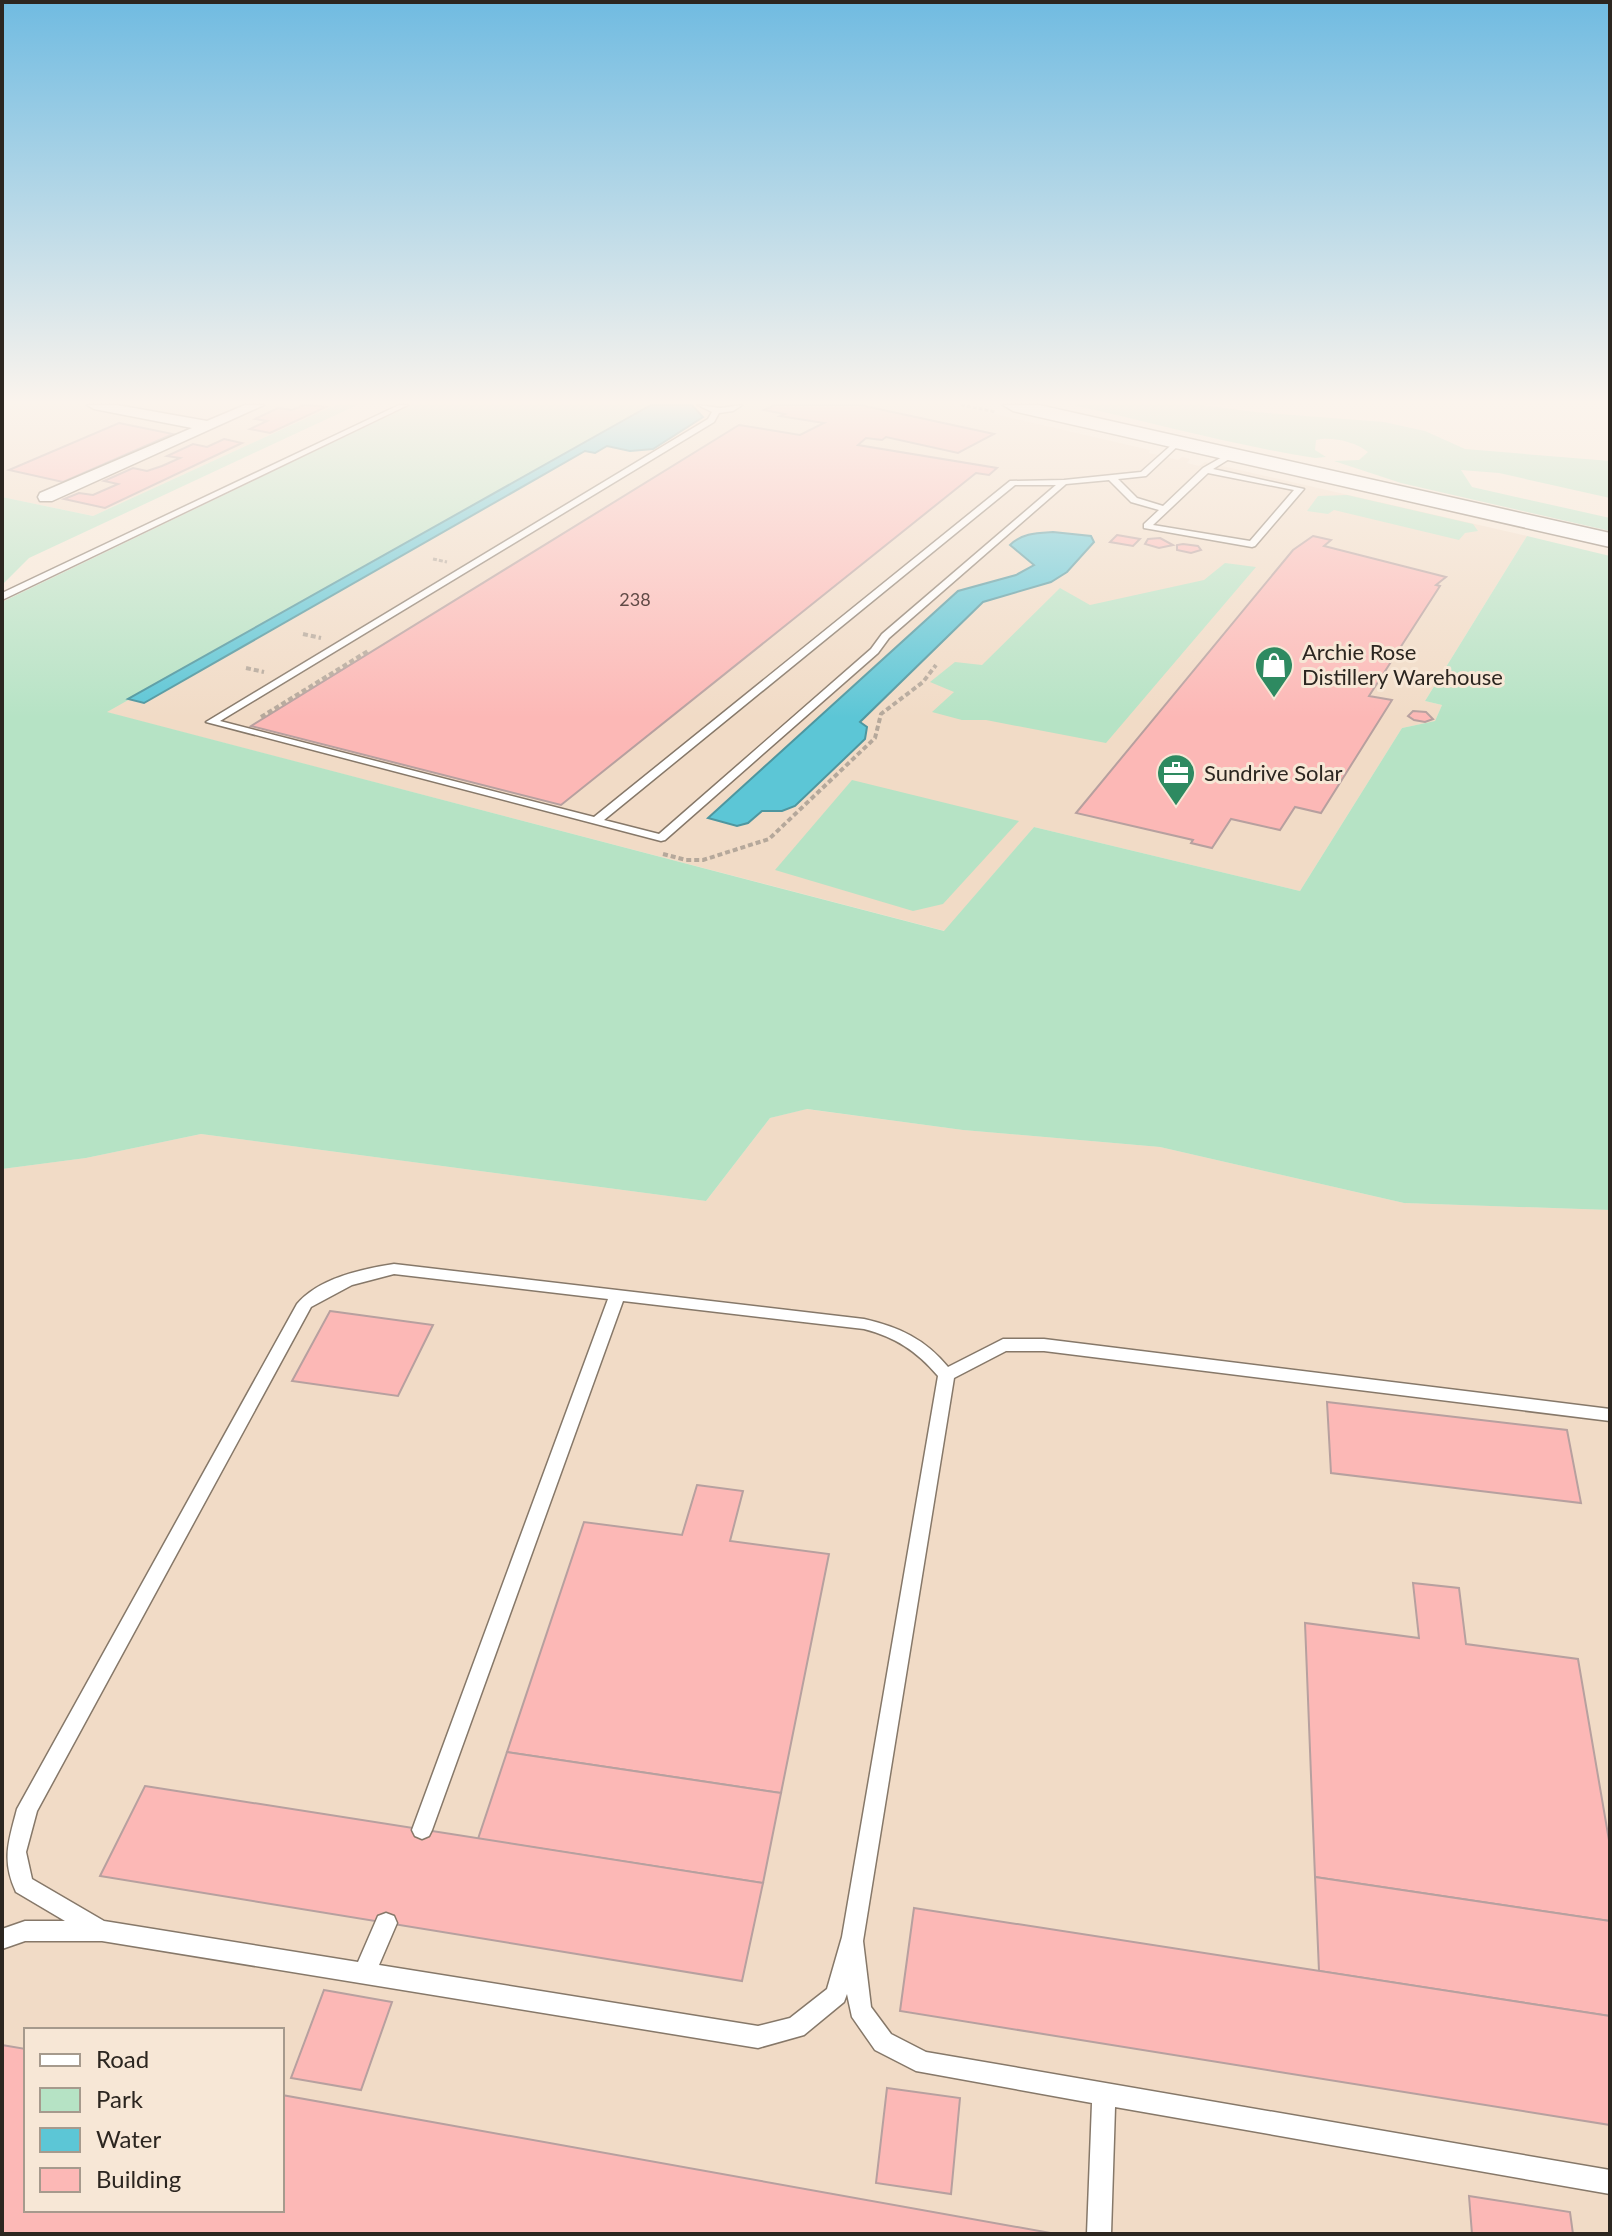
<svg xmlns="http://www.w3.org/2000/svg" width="1612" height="2236" viewBox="0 0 1612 2236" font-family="Lato,sans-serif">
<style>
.built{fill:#f1dbc6;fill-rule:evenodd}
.green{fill:#b6e3c5}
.water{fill:#5cc6d6;stroke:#4e969f;stroke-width:2}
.building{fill:#fcb8b6;stroke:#b7a09f;stroke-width:2}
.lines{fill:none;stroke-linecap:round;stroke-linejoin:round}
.lane-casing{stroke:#867869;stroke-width:3}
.street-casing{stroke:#867869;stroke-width:3}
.secondary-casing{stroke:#867869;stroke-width:3}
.path-far1{stroke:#b5a89b;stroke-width:3;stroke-dasharray:4 2;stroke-linecap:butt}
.path{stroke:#b5a89b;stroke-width:4;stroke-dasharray:5 3;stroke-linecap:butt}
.lane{fill:#fff;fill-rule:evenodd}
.street{fill:#fff;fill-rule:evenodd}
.secondary{fill:#fff;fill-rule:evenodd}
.labels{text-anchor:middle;stroke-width:6;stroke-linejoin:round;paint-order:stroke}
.far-number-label{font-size:18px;fill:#604a46}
.far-poi-label{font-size:22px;fill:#2c2620;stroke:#f7e7d6;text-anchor:start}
</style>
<rect width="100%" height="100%" fill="#f7e7d6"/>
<g class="built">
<path d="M2 405H335L93 516 2 497Z"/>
<path d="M651 405H955L1150 450 1149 453 1178 460 1182 457 1190 459 1187 463 1199 466 1205 462 1527 536 1425 701 1442 705 1435 721 1402 728 1300 891 1034 827 945 931 105 712Z"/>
<path d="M806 1109 963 1130 1160 1147 1404 1203 1610 1210V2234H2V1169L86 1158 201 1134 706 1201 770 1118ZM26 2030H282V2210H26Z"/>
</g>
<g class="green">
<path d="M335 405H357L29 558 2 585V497L93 516Z"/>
<path d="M411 405H651L107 712 944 931 1034 827 1300 891 1402 728 1435 721 1442 705 1425 701 1527 536 1610 556V1210L1404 1203 1160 1147 963 1130 807 1109 770 1118 706 1201 201 1134 86 1158 2 1169V602Z"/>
<path d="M1073 405H1202L1255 412 1384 422 1425 431 1465 449 1610 461V498L1499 473 1461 470 1472 487 1610 518V531L1401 483 1334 461 1359 460 1368 452C1356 442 1331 436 1316 440L1315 450 1326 457 1315 458C1233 445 1154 423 1073 405Z"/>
<path d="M1347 495 1473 524 1478 531 1465 533 1459 540 1334 510 1328 514 1307 511 1318 496Z"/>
<path d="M1225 563 1256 567 1106 743 986 720H962L932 712 954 692 930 682 955 662 982 665 1060 588 1090 605 1204 580Z"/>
<path d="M852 780 1019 821 943 904 913 911 775 870Z"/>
</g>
<g class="water">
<path d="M651 405H692L703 417 653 449 630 451 607 446 595 453 585 451 144 703 128 699Z"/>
<path d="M1053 532 1091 536 1094 542 1067 572 1051 582 983 602 860 722 867 727 865 739 795 806 782 811H762L748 823 737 826 708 818 958 591 1016 575 1034 565 1010 545C1022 533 1037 533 1053 532Z"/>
</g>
<g class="building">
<path d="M304 405 326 407 270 433 250 429 267 421 255 419 278 408 292 410Z"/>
<path d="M775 405H860L994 434 958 453 886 437 882 440 866 438 858 445 997 468 989 475 976 473 561 805 251 726 739 425 800 435 824 423 780 416 785 414 764 410Z"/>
<path d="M119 423 173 434 63 482 9 470Z"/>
<path d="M224 439 242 443 105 508 64 499 79 493 93 495 118 484 104 481 133 468 147 471 162 466 180 458 167 456 193 444 207 447Z"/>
<path d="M1117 535 1140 539 1133 546 1110 542Z"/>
<path d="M1313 536 1331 540 1324 546 1446 577 1436 585 1440 586 1369 696 1392 700 1321 813 1295 807 1280 830 1231 819 1212 848 1191 843 1193 840 1076 813 1293 550Z"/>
<path d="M1160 538 1173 545 1159 548 1145 544 1148 539Z"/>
<path d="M1183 544 1198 546 1201 550 1191 553 1177 550V545Z"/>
<path d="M1413 711 1426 712 1433 719 1425 722 1414 720 1408 716Z"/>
<path d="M330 1311 433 1325 398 1396 292 1381Z"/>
<path d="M1327 1402 1567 1430 1581 1503 1331 1473Z"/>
<path d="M697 1485 743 1491 730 1541 829 1554 781 1793 507 1752 584 1522 682 1535Z"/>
<path d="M1413 1583 1459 1588 1466 1644 1578 1659 1610 1846V1921L1315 1877 1305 1623 1419 1638Z"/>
<path d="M507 1752 781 1793 763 1883 478 1839Z"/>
<path d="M145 1786 763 1883 742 1981 100 1876Z"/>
<path d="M1315 1877 1610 1921V2016L1319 1971Z"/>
<path d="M914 1908 1610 2016V2125L900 2011Z"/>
<path d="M324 1990 392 2002 361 2090 291 2078Z"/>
<path d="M2 2045 26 2049V2210H282V2095L1056 2234H2Z"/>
<path d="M887 2088 960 2098 951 2194 876 2183Z"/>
<path d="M1469 2196 1570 2212 1573 2234H1472Z"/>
</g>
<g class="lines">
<g class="lane-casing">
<g id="lane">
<path d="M399 405H408L2 600V593Z"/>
<path d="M698 405 720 408 742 405 733 411 719 413 714 422 220 721 594 817 1010 481 1064 480 1141 472 1177 440H1180V444L1146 476 1118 479 1137 498 1163 506 1203 468 1231 452H1234V456L1213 469 1304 489 1255 546 1252 547 1144 528V524L1159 510 1131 502 1109 480 1066 484 889 638 878 653 665 840 661 841 206 722 708 419 712 412ZM1208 473 1294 490 1250 541 1153 525ZM1015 485H1056L882 634 871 649 659 834 604 820Z"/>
<path d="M394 1264 864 1319C899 1327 925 1339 948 1367L1003 1339H1044L1610 1409V1421L1044 1351H1006L954 1378 863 1941 871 2007 891 2034 926 2052 1610 2170V2194L1115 2107 1111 2234H1087L1092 2103 916 2071 875 2050 852 2017 847 1994 844 2002 804 2035 758 2048 102 1941H25L2 1949V1929L25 1921H65L16 1892C1 1860 9 1840 17 1809L297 1304C319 1278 362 1269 394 1264ZM394 1274 608 1299 412 1830 415 1836 422 1839 429 1836 432 1830 623 1301 864 1329C895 1337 917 1351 938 1376L842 1937 827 1989 790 2018 758 2026 379 1965 397 1923 394 1916 386 1913 378 1916 358 1962 104 1921 32 1879 26 1852 37 1811 311 1307 352 1285Z"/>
</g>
</g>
<g class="street-casing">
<path id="street" d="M87 405H117L207 421 245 405H264L52 501H40L38 497 40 493 192 428 94 409Z"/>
</g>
<g class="secondary-casing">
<path id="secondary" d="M1003 405H1039L1610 533V547L1013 411Z"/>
</g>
<g class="path-far1">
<path d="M961 405 996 412"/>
<path d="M433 559 447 562"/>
</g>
<g class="path">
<path d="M303 634 321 638"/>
<path d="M246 668 264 672"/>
<path d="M261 717 368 651"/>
<path d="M663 854 686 860H703L769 839 875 738 881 714 923 682 936 665"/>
</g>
<use href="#lane" class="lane"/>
<use href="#street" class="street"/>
<use href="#secondary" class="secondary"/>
</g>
<linearGradient id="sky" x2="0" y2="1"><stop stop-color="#70bbe1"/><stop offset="0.56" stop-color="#fbf4ed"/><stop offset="1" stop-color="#fbf4ed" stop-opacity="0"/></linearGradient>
<rect width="1612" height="718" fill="url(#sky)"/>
<defs>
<g id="shop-pin" transform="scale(2)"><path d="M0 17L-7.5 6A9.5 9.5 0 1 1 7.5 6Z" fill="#2e8a61" stroke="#f7e7d6"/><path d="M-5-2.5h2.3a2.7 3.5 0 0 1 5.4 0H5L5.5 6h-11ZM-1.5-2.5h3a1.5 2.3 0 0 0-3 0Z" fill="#fff"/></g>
<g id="office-pin" transform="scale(2)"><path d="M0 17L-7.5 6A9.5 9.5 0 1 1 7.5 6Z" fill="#2e8a61" stroke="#f7e7d6"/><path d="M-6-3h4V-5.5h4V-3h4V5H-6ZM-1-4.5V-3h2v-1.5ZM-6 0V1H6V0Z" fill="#fff"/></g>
</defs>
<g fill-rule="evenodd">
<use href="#shop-pin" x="1274" y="665"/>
<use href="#office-pin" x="1176" y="773"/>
</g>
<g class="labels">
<g class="far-number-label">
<text x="635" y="606">238</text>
</g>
<g class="far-poi-label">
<text x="1302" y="660">Archie Rose<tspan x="1302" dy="25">Distillery Warehouse</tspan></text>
<text x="1204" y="781">Sundrive Solar</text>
</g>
</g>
<rect width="1612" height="2236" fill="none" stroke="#2c2620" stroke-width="8"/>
<rect x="24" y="2028" width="260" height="184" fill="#f7e7d6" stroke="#a69a8d" stroke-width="2"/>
<rect x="40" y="2054" width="40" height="12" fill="#ffffff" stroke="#a69a8d" stroke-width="2"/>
<text x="96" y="2068" font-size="24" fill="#2c2620">Road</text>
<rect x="40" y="2088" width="40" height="24" fill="#b6e3c5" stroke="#a69a8d" stroke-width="2"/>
<text x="96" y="2108" font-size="24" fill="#2c2620">Park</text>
<rect x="40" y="2128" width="40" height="24" fill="#5cc6d6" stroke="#a69a8d" stroke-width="2"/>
<text x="96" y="2148" font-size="24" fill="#2c2620">Water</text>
<rect x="40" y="2168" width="40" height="24" fill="#fcb8b6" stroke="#a69a8d" stroke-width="2"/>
<text x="96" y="2188" font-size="24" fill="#2c2620">Building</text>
</svg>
